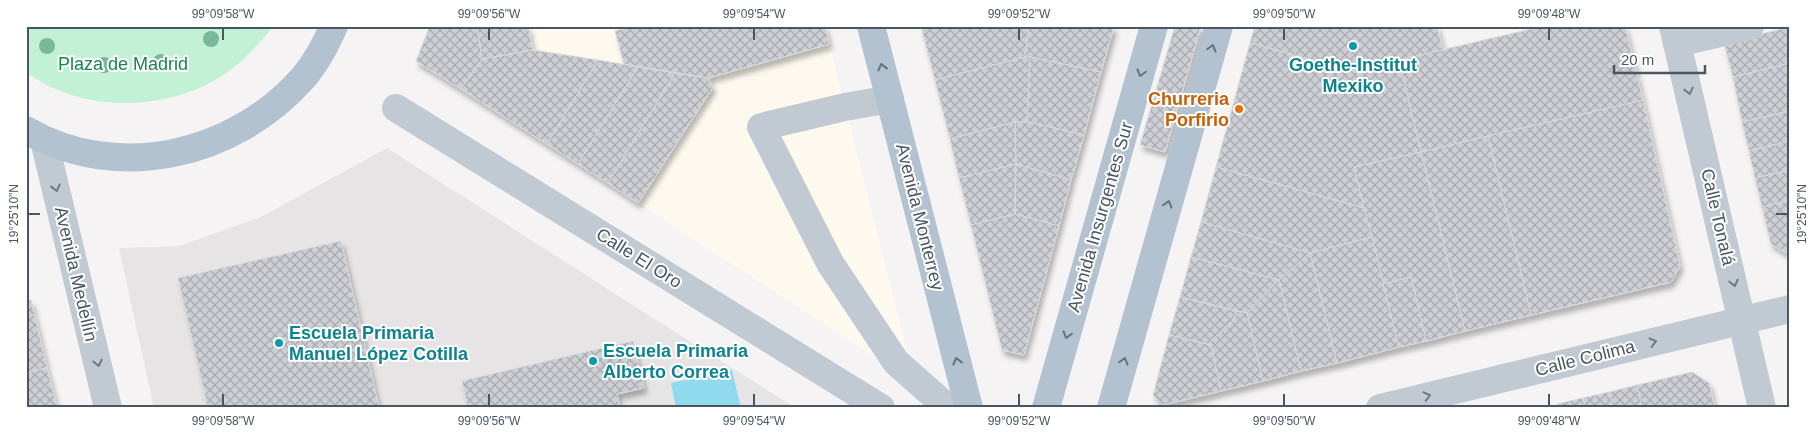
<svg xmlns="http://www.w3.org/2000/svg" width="1816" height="434" viewBox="0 0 1816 434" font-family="Arial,sans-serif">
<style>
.commercial{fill:#fdf9ef}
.education{fill:#e6e4e5}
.park{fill:#c3f1d5}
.water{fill:#90daee}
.building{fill:url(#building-cross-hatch);stroke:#d7d9de;filter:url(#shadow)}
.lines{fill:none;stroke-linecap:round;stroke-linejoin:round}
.minor{stroke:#c1cad2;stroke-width:28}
.major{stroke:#b3c2d1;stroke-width:28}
.tree{fill:#7bb799}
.oneway{stroke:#64717d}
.oneway2{stroke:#6e7983}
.ticks{fill:none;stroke:#4a5661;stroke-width:2}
.culture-dot{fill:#0f9aa8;stroke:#fff;stroke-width:2}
.food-dot{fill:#e8710a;stroke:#fff;stroke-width:2}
.labels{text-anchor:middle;stroke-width:4;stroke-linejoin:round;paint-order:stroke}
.park-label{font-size:18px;fill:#17864f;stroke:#fff}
.culture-label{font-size:18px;font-weight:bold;fill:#0d838f;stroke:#fff;text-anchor:start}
.food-label{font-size:18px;font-weight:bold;fill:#c56008;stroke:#fff;text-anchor:end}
.street-label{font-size:18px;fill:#4a5661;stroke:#fff}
.neatline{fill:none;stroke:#4a5661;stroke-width:2}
.ticks-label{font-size:12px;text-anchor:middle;fill:#4a5661}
</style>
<defs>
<pattern id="building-cross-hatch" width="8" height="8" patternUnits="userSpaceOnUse" patternTransform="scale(1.25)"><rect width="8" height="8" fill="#cdcfd5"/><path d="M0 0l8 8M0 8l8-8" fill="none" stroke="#a8abb0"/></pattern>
<filter id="shadow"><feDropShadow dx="3" dy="5.5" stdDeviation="2.5" flood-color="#0004"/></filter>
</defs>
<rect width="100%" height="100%" fill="#f5f3f3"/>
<path class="commercial" d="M430 26H825L908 355 886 364 547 144 416 61Z"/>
<path class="education" d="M387 148 678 334 796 408H154L119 248 179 246 261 217Z"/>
<path class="park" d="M26 26H273C255 50 234 71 208 84 152 112 77 110 26 72Z"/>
<path class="water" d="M732 370 741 408H676L671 383Z"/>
<g class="building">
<path d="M430 26H477L482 59 461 89 416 61Z"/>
<path d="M477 26H528L533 50 482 59Z"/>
<path d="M634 26H825L829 44 708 78 624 64 615 31Z"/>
<path d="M921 26H1029L1025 57 935 80Z"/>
<path d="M1029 26H1114L1101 72 1030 57H1025Z"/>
<path d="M1175 26H1201L1165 152 1140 145Z"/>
<path d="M1255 26H1437L1443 50 1353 71 1250 43Z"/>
<path d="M1544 26H1625L1643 100 1421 152 1399 60Z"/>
<path d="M1790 27V63L1733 77 1724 43Z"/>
<path d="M1250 43 1353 71 1399 60 1421 152 1354 167 1364 208 1216 167Z"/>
<path d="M533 50 598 60 547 144 461 89 482 59Z"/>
<path d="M1025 57H1030L1027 122H1015L950 139 935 80Z"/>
<path d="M1030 57 1101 72 1084 135 1027 122Z"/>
<path d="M598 60 638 67 578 164 547 144Z"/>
<path d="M1790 63V111L1742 122 1733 77Z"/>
<path d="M638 67 675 73 608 183 578 164Z"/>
<path d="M675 73 708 78 713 87 638 203 608 183Z"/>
<path d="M1643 100 1680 266 1671 282 1531 315 1488 136Z"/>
<path d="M1790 111V141L1749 151 1742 122Z"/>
<path d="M1015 122H1029L1084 135 1071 180 1016 164Z"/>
<path d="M1015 122 1016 164 959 178 950 139Z"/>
<path d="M1488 136 1531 315 1465 331 1421 152Z"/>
<path d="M1790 141V170L1755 178 1749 151Z"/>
<path d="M1421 152 1465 331 1426 341 1411 277 1383 284 1354 167Z"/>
<path d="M1016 164 1015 214 971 225 959 178Z"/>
<path d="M1016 164 1071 180 1059 226 1015 214Z"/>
<path d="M1216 167 1364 208 1372 237 1310 253 1201 222Z"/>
<path d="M1790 170V200L1762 207 1755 178Z"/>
<path d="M1790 200V253L1788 254 1771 244 1762 207Z"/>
<path d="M1015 214 1059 226 1024 355 1002 350 971 225Z"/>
<path d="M1201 222 1310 253 1279 280 1191 257Z"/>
<path d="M1372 237 1399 347 1337 363 1310 253Z"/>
<path d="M341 241 379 408H208L178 278Z"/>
<path d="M1310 253 1337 363 1301 371 1279 280Z"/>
<path d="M1191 257 1279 280 1247 313 1180 297Z"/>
<path d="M1411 277 1426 341 1399 347 1383 284Z"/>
<path d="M1279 280 1301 371 1263 381 1247 313Z"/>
<path d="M1180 297 1237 311 1233 321 1210 342 1211 345 1169 335Z"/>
<path d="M31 300 47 368 26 372V301Z"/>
<path d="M1237 311 1247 313 1263 381 1221 391 1210 342 1233 321Z"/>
<path d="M1169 335 1211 345 1221 391 1163 405 1153 395Z"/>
<path d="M633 341 644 388 617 394 620 408H468L462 381Z"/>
<path d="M47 368 57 408H26V372Z"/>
<path d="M1692 372 1709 383 1715 408H1642L1637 385Z"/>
<path d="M1637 385 1642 408H1613L1609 392Z"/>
<path d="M1609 392 1613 408H1585L1583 398Z"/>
<path d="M1583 398 1585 408H1558L1557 404Z"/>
</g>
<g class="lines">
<g class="minor">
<path d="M1673 26 1762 408"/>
<path d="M1677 43 1750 26"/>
<path d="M890 99 845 107 761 127 830 263 896 362 948 408"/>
<path d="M396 108 881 408"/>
<path d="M44 140 108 408"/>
<path d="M1380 408 1790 309"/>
</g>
<g class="major">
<path d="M871 26 969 408"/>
<path d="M26 130C117 183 234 156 303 78 316 63 326 44 334 26"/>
<path d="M1046 408 1154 26"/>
<path d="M1111 408 1219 26"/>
</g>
</g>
<g class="tree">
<circle cx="211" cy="39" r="8"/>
<circle cx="47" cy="46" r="8"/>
<circle cx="161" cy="62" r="8"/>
<circle cx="104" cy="65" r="8"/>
</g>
<defs><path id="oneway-chevron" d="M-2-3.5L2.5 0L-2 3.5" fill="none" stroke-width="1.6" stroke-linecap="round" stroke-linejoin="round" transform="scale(1.25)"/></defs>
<g class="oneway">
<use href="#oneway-chevron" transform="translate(1212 48) rotate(-74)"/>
<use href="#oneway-chevron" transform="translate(882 67) rotate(-104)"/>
<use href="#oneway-chevron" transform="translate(1141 73) rotate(106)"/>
<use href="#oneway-chevron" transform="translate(1168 204) rotate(-74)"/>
<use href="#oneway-chevron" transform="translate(1067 335) rotate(106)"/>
<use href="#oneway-chevron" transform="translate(957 361) rotate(-104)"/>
<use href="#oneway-chevron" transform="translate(1124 361) rotate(-74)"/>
</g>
<g class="oneway2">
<use href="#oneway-chevron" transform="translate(1689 91) rotate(77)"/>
<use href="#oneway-chevron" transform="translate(56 188) rotate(76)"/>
<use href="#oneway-chevron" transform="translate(1734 283) rotate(77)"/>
<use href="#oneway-chevron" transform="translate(1653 342) rotate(-14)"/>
<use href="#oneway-chevron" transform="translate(98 363) rotate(77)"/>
<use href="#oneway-chevron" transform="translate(1427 396) rotate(-14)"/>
</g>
<path class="ticks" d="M223 28V40M489 28V40M754 28V40M1019 28V40M1284 28V40M1549 28V40M28 214H40M1776 214H1788M223 394V406M489 394V406M754 394V406M1019 394V406M1284 394V406M1549 394V406"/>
<g class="culture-dot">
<circle cx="1353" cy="46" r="5"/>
<circle cx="279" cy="343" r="5"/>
<circle cx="593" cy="361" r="5"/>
</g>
<circle class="food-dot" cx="1239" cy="109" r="5"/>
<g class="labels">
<g class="park-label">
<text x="123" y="70">Plaza de Madrid</text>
</g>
<g class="culture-label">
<text x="1353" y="71" text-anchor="middle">Goethe-Institut<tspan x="1353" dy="21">Mexiko</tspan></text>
<text x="289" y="339">Escuela Primaria<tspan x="289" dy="21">Manuel López Cotilla</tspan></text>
<text x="603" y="357">Escuela Primaria<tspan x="603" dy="21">Alberto Correa</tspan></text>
</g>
<g class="food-label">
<text x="1229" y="105">Churreria<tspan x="1229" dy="21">Porfirio</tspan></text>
</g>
<g class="street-label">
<text transform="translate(920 217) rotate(76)" y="6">Avenida Monterrey</text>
<text transform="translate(1100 217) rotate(-74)" y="6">Avenida Insurgentes Sur</text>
<text transform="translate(1718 217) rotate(77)" y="6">Calle Tonalá</text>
<text transform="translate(639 258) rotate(32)" y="6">Calle El Oro</text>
<text transform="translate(76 274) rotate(77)" y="6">Avenida Medellín</text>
<text transform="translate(1585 358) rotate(-14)" y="6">Calle Colima</text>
</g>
</g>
<rect width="1816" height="434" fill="none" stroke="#ffffff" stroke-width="55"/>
<path d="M1614 65v8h91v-8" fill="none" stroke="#4a5661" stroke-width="2.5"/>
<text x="1621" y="65" font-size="15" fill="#4a5661" stroke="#ffffff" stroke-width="4" paint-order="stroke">20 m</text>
<rect x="28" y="28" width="1760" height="378" class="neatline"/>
<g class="ticks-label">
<text x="223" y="18">99°09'58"W</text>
<text x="489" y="18">99°09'56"W</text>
<text x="754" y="18">99°09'54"W</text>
<text x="1019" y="18">99°09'52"W</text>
<text x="1284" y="18">99°09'50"W</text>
<text x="1549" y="18">99°09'48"W</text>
<text transform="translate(14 214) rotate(-90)" y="4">19°25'10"N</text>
<text transform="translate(1802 214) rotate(-90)" y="4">19°25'10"N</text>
<text x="223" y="425">99°09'58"W</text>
<text x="489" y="425">99°09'56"W</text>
<text x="754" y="425">99°09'54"W</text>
<text x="1019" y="425">99°09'52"W</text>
<text x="1284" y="425">99°09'50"W</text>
<text x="1549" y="425">99°09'48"W</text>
</g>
</svg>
